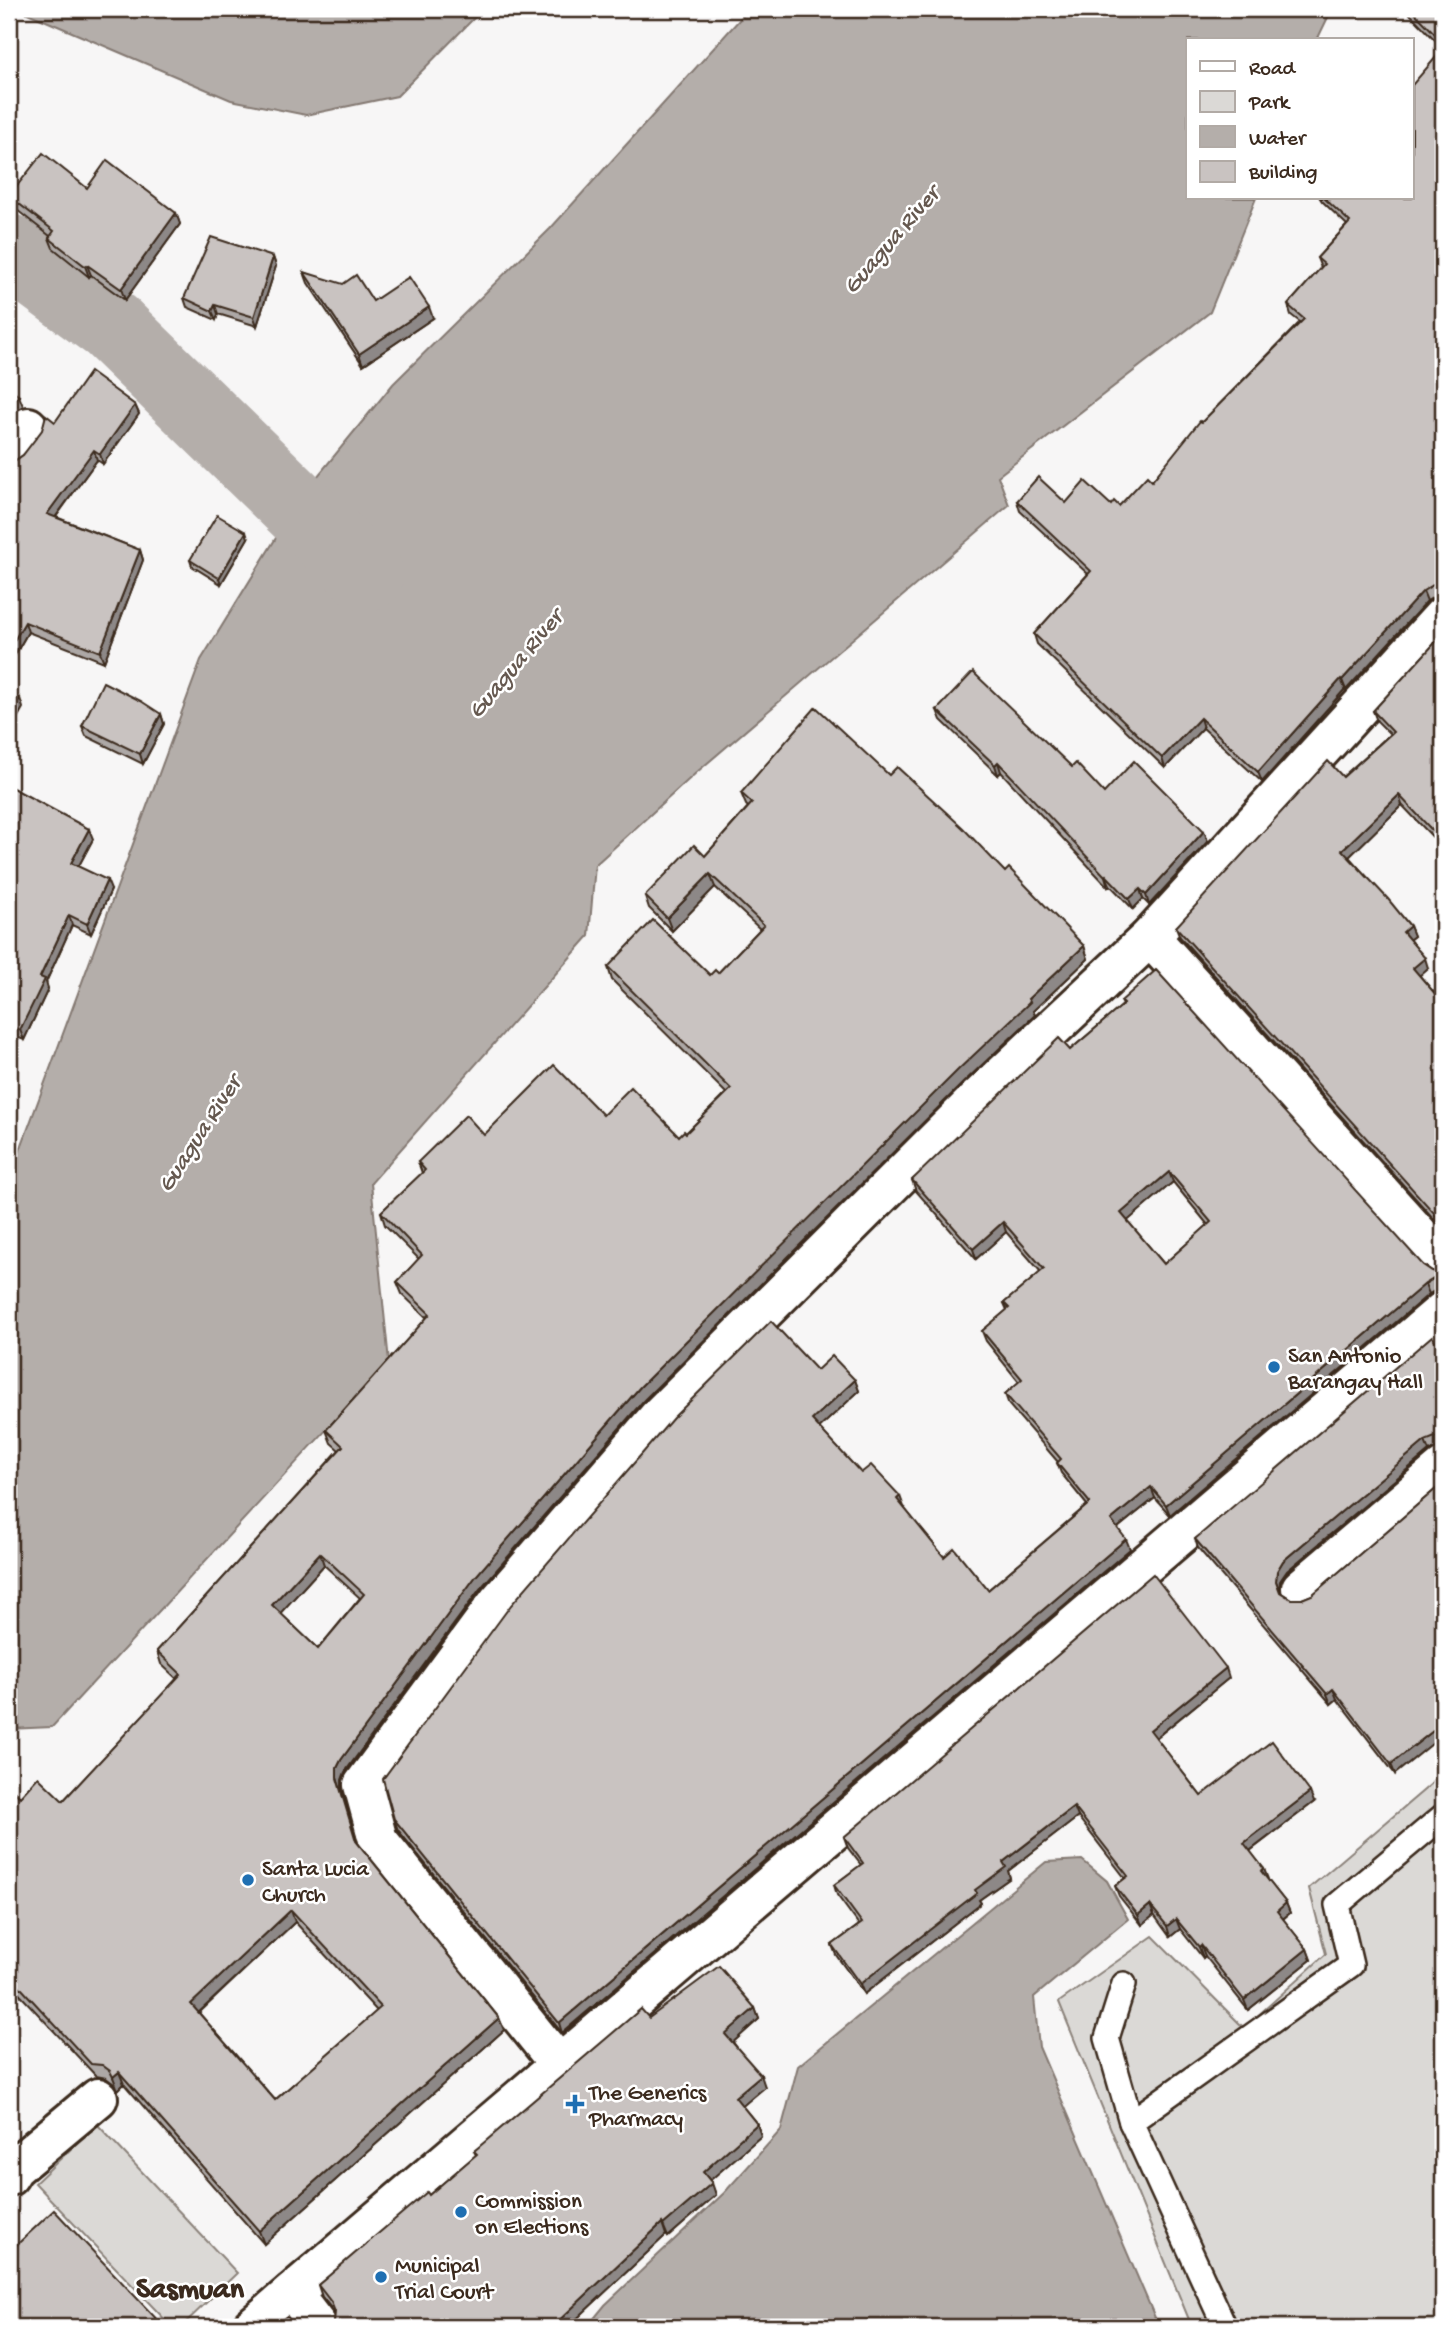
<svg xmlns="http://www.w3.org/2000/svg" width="1452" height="2336" viewBox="0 0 1452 2336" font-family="'Gochi Hand',sans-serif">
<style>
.green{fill:#dbd9d6;stroke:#8b827a;stroke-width:2}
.water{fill:#b4aeaa;stroke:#847972;stroke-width:2}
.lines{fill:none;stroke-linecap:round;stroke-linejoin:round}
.river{stroke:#b4aeaa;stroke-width:74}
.lane-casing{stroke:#3b2a1e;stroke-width:28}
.street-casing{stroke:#3b2a1e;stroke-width:44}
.secondary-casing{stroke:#3b2a1e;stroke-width:44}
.lane{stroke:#fff;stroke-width:23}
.street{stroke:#fff;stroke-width:38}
.secondary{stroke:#fff;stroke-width:38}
.wall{fill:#ada8a6;stroke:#3b2a1e;stroke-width:2;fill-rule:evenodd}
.shaded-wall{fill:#8d8887;stroke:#3b2a1e;stroke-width:2}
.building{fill:#c9c3c1;stroke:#3b2a1e;stroke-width:2;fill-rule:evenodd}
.poi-dot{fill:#1f6fb2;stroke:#fff;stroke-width:2.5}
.labels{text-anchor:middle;stroke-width:5;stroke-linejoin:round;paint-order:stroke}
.poi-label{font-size:23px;fill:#3b2a1e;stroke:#fff;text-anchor:start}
.water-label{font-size:24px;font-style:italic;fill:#65584f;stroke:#fff}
.district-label{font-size:30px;font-weight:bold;fill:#3b2a1e;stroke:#fff}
</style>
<rect width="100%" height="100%" fill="#f7f6f6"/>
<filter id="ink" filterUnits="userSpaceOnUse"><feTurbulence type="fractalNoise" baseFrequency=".0143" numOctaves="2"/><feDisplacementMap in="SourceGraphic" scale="14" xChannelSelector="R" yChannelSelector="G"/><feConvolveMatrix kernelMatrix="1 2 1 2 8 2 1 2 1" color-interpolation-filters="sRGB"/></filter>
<g filter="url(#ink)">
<g class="green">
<path d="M1443 1774V2327H1192L1059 2002 1153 1936 1244 2028 1326 1954 1309 1888Z"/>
<path d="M97 2124 237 2273 181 2327H172L35 2183Z"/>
</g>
<g class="water">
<path d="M18 9H483L397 96 306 115 231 100Z"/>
<path d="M749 9H1332L1317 40H1188V198H1256L1210 312 998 476 1009 505 697 772 595 865 589 936 371 1183 389 1362 52 1727 9 1729V1180L201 660 303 494 393 384 550 229Z"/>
<path d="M1082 1860 1107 1881 1128 1919 1034 1997 1039 2047 1159 2327H587L605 2305 724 2193 781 2130 798 2066 1046 1862Z"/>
</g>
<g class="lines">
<path class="river" d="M9 251 111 326 367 575"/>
<g class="lane-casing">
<g id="lane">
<path d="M1124 1984 1107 2038 1131 2122"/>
<path d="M1225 2327 1131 2122 1351 1965 1337 1905 1443 1816"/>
</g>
</g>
<g class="street-casing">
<g id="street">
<path d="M9 451 28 427"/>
<path d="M1150 937 1443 1261"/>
<path d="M1301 1588 1443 1468"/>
<path d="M559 2064 378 1840 363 1785 498 1602 661 1414 979 1097 1150 937 1443 616"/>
<path d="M292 2293 318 2327"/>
</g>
</g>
<g class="secondary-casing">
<g id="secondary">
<path d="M9 2176 14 2168 98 2098"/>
<path d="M252 2327 1443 1311"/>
</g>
</g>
<use href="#lane" class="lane"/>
<use href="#street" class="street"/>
<use href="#secondary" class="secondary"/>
</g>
<g class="wall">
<path d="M1406 9H1443V48L1407 11Z"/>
<path d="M1443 49V595H1437L1427 601 1346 690 1345 689 1262 782 1203 728 1165 768 1037 644 1034 634 1088 574 1020 511 1017 501 1066 503 1119 506 1152 481 1202 422 1300 322 1291 315 1288 305 1321 268 1317 258 1347 225 1322 201 1320 198H1412Z"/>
<path d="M87 188 176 213 180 224 125 300 91 275 89 277 53 248 49 238 50 236 13 207 9 196Z"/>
<path d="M273 257 276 266 257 326 218 314 216 320 187 307 184 298Z"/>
<path d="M304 272 373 301 433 318 363 365 308 283Z"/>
<path d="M9 389 19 396 23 406 11 413 9 416Z"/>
<path d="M135 405 139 414 103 464 97 460 56 517 140 550 143 560 104 662 28 632 9 665V462H13L23 455 55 422Z"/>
<path d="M248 538 221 584 192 566 190 560Z"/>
<path d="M1443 634V848L1402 805 1349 857 1410 926 1414 936 1409 940 1428 968 1419 975 1443 1003V1229L1180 937 1176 927 1390 734 1377 721 1373 711Z"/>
<path d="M937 710 1072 767 1104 793 1208 841 1149 905 1143 899 1133 909 1110 885 1108 887 1001 772 998 775 941 720Z"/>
<path d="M161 714 164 724 143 764 86 736 82 726Z"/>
<path d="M889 775 1005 872 1084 946 1088 959 1033 1011 1035 1015 964 1082 644 1400 480 1589 345 1772 342 1780V1791L357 1842 499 2018 504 2030 264 2244 124 2084 118 2090 114 2084 106 2078 96 2076 9 1983V1787L20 1797 63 1801 177 1679 161 1664 157 1651 339 1450 331 1443 326 1430 427 1318 402 1294 397 1282 419 1259 385 1225 381 1212 422 1173 418 1162 484 1135 603 1115 679 1136 686 1133 726 1093 612 980 608 967 710 975 718 973 760 929 715 887 672 931 649 908 645 896 705 856 748 807 746 805 741 793ZM324 1565 360 1598 318 1649 280 1613ZM295 1922 377 2011 275 2100 199 2013Z"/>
<path d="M9 786 93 839 78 867 111 890 91 934 72 925 46 982 48 989 24 1040 17 1037 9 1053Z"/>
<path d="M1121 1001 1423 1265 1432 1271 1443 1273V1286L1429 1294 1170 1515 1155 1498 1118 1528 1130 1549 562 2033 398 1830 394 1819 817 1370 855 1380 859 1391 819 1428 861 1473 904 1507H903L944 1557 988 1590 1087 1505 1061 1473 1057 1463 1058 1462 1009 1405 1005 1394 1019 1382 986 1341 982 1331 1007 1310 1004 1303 1041 1272 1006 1232 976 1259 916 1191 912 1180 1070 1050 1123 1005ZM1173 1182 1208 1225 1164 1264 1127 1221Z"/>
<path d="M1443 1351V1447H1438L1429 1451 1287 1571 1280 1581V1592L1291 1599H1302L1312 1595 1443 1483 1395 1774 1337 1699 1331 1704 1198 1548 1195 1539Z"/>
<path d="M1229 1678 1156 1738 1201 1796 1314 1802 1250 1851 1264 1869 1267 1879 1286 1903 1290 1913 1283 1919 1307 1949 1311 1960 1248 2010 1205 1956 1203 1958 1180 1929 1170 1937 1154 1915 1142 1925 1119 1896 1115 1886 1125 1878 1078 1817 1008 1871 1010 1878 979 1900 981 1903 864 1994 836 1955 832 1945 859 1925 837 1895 834 1885 861 1865 848 1848 844 1837Z"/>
<path d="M755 2008 759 2019 733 2042 765 2087 742 2106 757 2124 761 2136 710 2180 716 2195 668 2237 666 2235 568 2327H331L334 2323 335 2313 322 2297 318 2285 429 2195 476 2155 474 2151 649 2018Z"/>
</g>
<g class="shaded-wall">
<path d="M176 213 180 224 125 300 121 289Z"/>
<path d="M273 257 276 266 257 326 254 317Z"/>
<path d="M87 265 91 275 89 277 85 266Z"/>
<path d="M215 305 218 314 216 320 212 311Z"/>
<path d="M429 307 433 318 363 365 359 354Z"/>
<path d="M135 405 139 414 103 464 100 454Z"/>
<path d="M94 450 97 460 51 523 47 514Z"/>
<path d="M246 532 248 538 221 584 219 578Z"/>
<path d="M140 550 143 560 104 662 100 652Z"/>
<path d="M1423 591 1427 601 1346 690 1342 680Z"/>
<path d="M25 622 28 632 9 665V649Z"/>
<path d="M1341 679 1345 689 1262 782 1258 772Z"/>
<path d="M20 698 23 708 9 733V717Z"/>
<path d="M161 714 164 724 143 764 140 754Z"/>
<path d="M1200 718 1203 728 1165 768 1162 758Z"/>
<path d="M998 762 1001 772 998 775 995 765Z"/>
<path d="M1399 795 1402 805 1346 860 1342 850Z"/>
<path d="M89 829 93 839 75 873 71 863Z"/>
<path d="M1204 831 1208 841 1149 905 1146 895Z"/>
<path d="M710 874 715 887 672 931 667 918Z"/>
<path d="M1106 875 1110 885 1108 887 1105 876Z"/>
<path d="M107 880 111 890 91 934 87 924Z"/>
<path d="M1140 889 1143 899 1133 909 1129 899Z"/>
<path d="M69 915 72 925 46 982 48 989 24 1040 20 1030 40 977Z"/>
<path d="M1410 926 1414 936 1406 942 1403 932Z"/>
<path d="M1084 946 1088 959 1033 1011 1035 1015 964 1082 644 1400 480 1589 345 1772 342 1780V1791L361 1853 337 1778V1768L341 1760 476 1576 640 1387 1028 999Z"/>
<path d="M1425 958 1428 968 1417 978 1413 968Z"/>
<path d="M13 1027 17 1037 9 1053V1037Z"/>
<path d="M1169 1172 1173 1182 1124 1224 1121 1213Z"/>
<path d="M1003 1222 1006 1232 976 1259 973 1249Z"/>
<path d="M1425 1284 1429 1294 1170 1515 1166 1505Z"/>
<path d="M855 1380 859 1391 816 1431 812 1420Z"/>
<path d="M1425 1441 1429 1451 1287 1571 1280 1581 1279 1591 1276 1581 1277 1571 1283 1561Z"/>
<path d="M1151 1487 1155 1498 1115 1530 1111 1520Z"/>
<path d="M900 1496 904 1507 900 1510 897 1499Z"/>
<path d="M1126 1539 1130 1549 562 2033 559 2023Z"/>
<path d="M320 1553 324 1565 276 1618 272 1605Z"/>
<path d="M1226 1668 1229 1678 1153 1740 1150 1730Z"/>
<path d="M1333 1689 1337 1699 1331 1704 1327 1694Z"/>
<path d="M1443 1723V1735L1395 1774 1391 1764Z"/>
<path d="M1310 1792 1314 1802 1247 1853 1244 1843Z"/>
<path d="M1074 1807 1078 1817 1008 1871 1010 1878 979 1900 981 1903 864 1994 860 1984 1003 1862Z"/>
<path d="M1264 1869 1268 1879 1265 1881 1261 1871Z"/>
<path d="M1286 1903 1290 1913 1280 1921 1277 1911Z"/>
<path d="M1150 1905 1154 1915 1142 1925 1138 1915Z"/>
<path d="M291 1910 295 1922 195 2016 191 2004Z"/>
<path d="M1176 1919 1180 1929 1170 1937 1167 1926Z"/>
<path d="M1201 1945 1205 1956 1203 1958 1199 1947Z"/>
<path d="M1307 1949 1311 1960 1248 2010 1244 2000Z"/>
<path d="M755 2008 759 2019 730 2045 725 2034Z"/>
<path d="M499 2018 504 2030 264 2244 259 2231Z"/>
<path d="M119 2072 124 2084 118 2090 113 2077Z"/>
<path d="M761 2075 765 2087 739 2109 735 2097Z"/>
<path d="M757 2124 761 2136 707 2183 703 2172Z"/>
<path d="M712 2183 716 2195 668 2237 663 2225Z"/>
<path d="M662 2223 666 2235 568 2327H552Z"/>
</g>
<g class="building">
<path d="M1411 9H1443V42Z"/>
<path d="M1443 49V585H1433L1423 591 1342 680 1341 679 1258 772 1200 718 1162 758 1034 634 1091 571 1017 501 1038 477 1066 503 1085 481 1111 505 1114 501 1119 506 1147 476 1152 481 1200 421 1202 422 1304 319 1288 305 1324 264 1317 258 1350 222 1324 198H1412V85Z"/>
<path d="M43 153 87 188 107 160 176 213 121 289 87 265 85 266 49 238 54 231 9 196Z"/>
<path d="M211 237 273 257 254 317 215 305 212 311 184 298Z"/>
<path d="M304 272 343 284 356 275 373 301 409 277 429 307 359 354Z"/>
<path d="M90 372 135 405 100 454 94 450 47 514 140 550 100 652 25 622 9 649V462H13L23 455 42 430 46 415 55 422Z"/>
<path d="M9 389 19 396 9 403Z"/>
<path d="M217 515 246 532 219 578 190 560Z"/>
<path d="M1443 634V842L1399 795 1342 850 1388 899 1410 926 1403 932 1425 958 1413 968 1443 1003V1223L1176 927 1328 761 1343 777 1393 732 1373 711Z"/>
<path d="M973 672 1072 767 1076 763 1104 793 1134 761 1204 831 1146 895 1140 889 1129 899 1106 875 1105 876 998 762 995 765 937 710Z"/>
<path d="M103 682 141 701 161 714 140 754 82 726Z"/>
<path d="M9 692 20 698 9 717Z"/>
<path d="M816 707 889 775 897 767 963 828 1005 872 1009 868 1084 946 1028 999 1030 1002 959 1069 640 1387 476 1576 341 1760 337 1768V1778L356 1841 499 2018 259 2231 119 2072 113 2077 110 2071 102 2065 91 2064 9 1975V1787L20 1797 38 1777 63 1801 181 1674 157 1651 343 1446 326 1430 430 1314 397 1282 422 1255 381 1212 425 1170 418 1162 466 1115 484 1135 554 1065 603 1115 631 1087 679 1136 684 1131 686 1133 731 1089 608 967 653 920 710 975 715 970 718 973 764 925 710 874 667 918 645 896 694 845 705 856 752 803 741 793ZM320 1553 364 1594 318 1649 272 1605ZM291 1910 381 2007 275 2100 191 2004Z"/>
<path d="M9 786 89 829 71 863 107 880 87 924 69 915 40 977 45 979 20 1030 13 1027 9 1037Z"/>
<path d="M1156 970 1423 1265 1432 1271 1443 1273 1425 1284 1166 1505 1151 1487 1111 1520 1126 1539 559 2023 394 1819 383 1779 511 1605 673 1418 771 1321 817 1370 832 1356 855 1380 812 1420 861 1473 871 1465 900 1496 897 1499 944 1557 954 1548 988 1590 1090 1503 1057 1463 1061 1459 1005 1394 1022 1379 982 1331 1009 1308 1004 1303 1044 1269 1003 1222 973 1249 912 1180 1059 1038 1070 1050 1124 1004 1121 1001ZM1169 1172 1211 1222 1164 1264 1121 1213Z"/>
<path d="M1432 1336 1443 1351V1437H1435L1425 1441 1283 1561 1277 1571 1276 1581 1280 1592 1291 1599H1302L1312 1595 1443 1483V1723L1391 1764 1333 1689 1327 1694 1195 1539Z"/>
<path d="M1153 1574 1226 1668 1150 1730 1201 1796 1272 1741 1310 1792 1244 1843 1264 1869 1261 1871 1286 1903 1277 1911 1307 1949 1244 2000 1201 1945 1199 1947 1176 1919 1167 1926 1150 1905 1138 1915 1115 1886 1128 1876 1074 1807 1003 1862 1006 1867 975 1890 977 1893 860 1984 832 1945 862 1923 834 1885 863 1863 844 1837Z"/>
<path d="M719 1966 755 2008 725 2034 761 2075 735 2097 757 2124 703 2172 712 2183 663 2225 662 2223 552 2327H331L334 2323 335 2312 331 2302 318 2285 427 2192 429 2195 477 2154 474 2151 641 2009 649 2018Z"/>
<path d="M54 2210 164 2327H9V2252Z"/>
<path d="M287 2316 295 2327H272Z"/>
</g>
</g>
<g class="poi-dot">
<circle cx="1274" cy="1367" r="7"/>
<circle cx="248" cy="1880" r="7"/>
<path d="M571.5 2093.5h7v7h7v7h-7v7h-7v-7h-7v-7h7z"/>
<circle cx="461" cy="2212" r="7"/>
<circle cx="381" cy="2277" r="7"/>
</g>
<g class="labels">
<g class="poi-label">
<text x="1288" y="1362">San Antonio<tspan x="1288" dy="26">Barangay Hall</tspan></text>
<text x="262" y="1875">Santa Lucia<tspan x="262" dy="26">Church</tspan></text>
<text x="589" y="2099">The Generics<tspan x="589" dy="26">Pharmacy</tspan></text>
<text x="475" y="2207">Commission<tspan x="475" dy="26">on Elections</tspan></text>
<text x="395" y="2272">Municipal<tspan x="395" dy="26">Trial Court</tspan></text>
</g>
<g class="water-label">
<text transform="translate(890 239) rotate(-49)" y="8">Guagua River</text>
<text transform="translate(514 663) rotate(-50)" y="8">Guagua River</text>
<text transform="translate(198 1133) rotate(-57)" y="8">Guagua River</text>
</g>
<g class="district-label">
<text x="190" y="2297">Sasmuan</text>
</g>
</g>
<rect width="1452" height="2336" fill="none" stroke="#fff" stroke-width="35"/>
<rect x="18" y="18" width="1417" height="2301" fill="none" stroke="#3b2a1e" stroke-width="2.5" filter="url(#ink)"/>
<rect x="1186" y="38" width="228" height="161" fill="#ffffff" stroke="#b1aaa5" stroke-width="2"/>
<rect x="1200" y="61" width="35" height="10" fill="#ffffff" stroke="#b1aaa5" stroke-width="2"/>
<text x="1249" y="74" font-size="21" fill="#3b2a1e">Road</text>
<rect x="1200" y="91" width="35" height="21" fill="#dbd9d6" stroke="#b1aaa5" stroke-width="2"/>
<text x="1249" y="108" font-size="21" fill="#3b2a1e">Park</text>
<rect x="1200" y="126" width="35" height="21" fill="#b4aeaa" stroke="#b1aaa5" stroke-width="2"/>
<text x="1249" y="144" font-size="21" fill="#3b2a1e">Water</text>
<rect x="1200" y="161" width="35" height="21" fill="#c9c3c1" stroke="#b1aaa5" stroke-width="2"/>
<text x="1249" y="178" font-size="21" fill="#3b2a1e">Building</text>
</svg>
